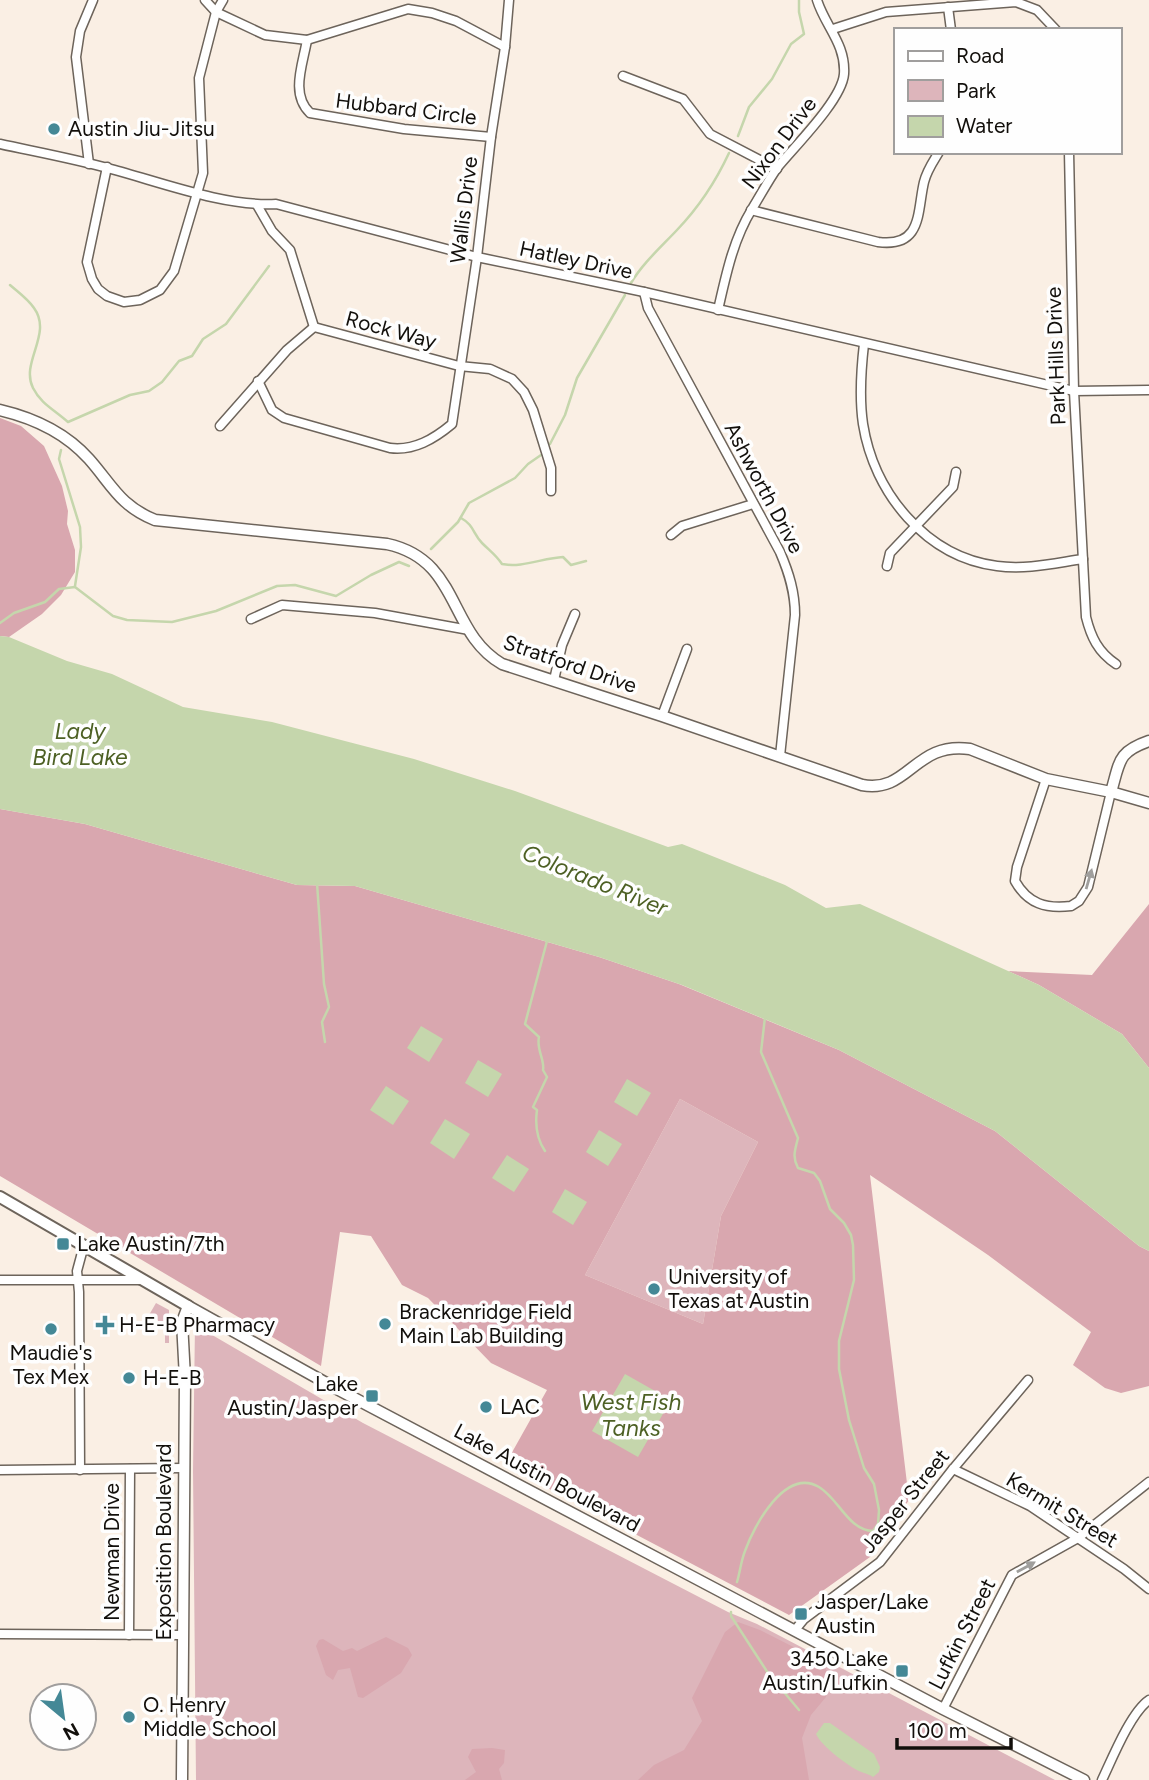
<svg xmlns="http://www.w3.org/2000/svg" width="1149" height="1780" viewBox="0 0 1149 1780" font-family="Figtree,sans-serif">
<style>
.green{fill:#ddb5bb}
.forest{fill:#d9a7af;fill-rule:evenodd}
.water{fill:#c5d6ac}
.lines{fill:none;stroke-linecap:round;stroke-linejoin:round}
.stream{stroke:#c5d6ac;stroke-width:2.5}
.minor-casing{stroke:#6d645b;stroke-width:11}
.tertiary-casing{stroke:#6d645b;stroke-width:13}
.secondary-casing{stroke:#6d645b;stroke-width:14}
.minor{stroke:#fff;stroke-width:8}
.tertiary{stroke:#fff;stroke-width:10}
.secondary{stroke:#fff;stroke-width:10}
.oneway{fill:#a09f9d}
.poi-dot{fill:#448896;stroke:#fefefe;stroke-width:2.5}
.labels{text-anchor:middle;stroke-width:7;stroke-linejoin:round;paint-order:stroke}
.street-label{font-size:21px;fill:#120f0b;stroke:#fefefe}
.poi-label{font-size:21px;fill:#120f0b;stroke:#fefefe;text-anchor:start}
.water-label{font-size:23px;font-style:italic;fill:#4d6024;stroke:#fefefe}
</style>
<rect width="100%" height="100%" fill="#faefe4"/>
<g class="green">
<path d="M680 1099 758 1142 721 1216 703 1324 585 1275Z"/>
<path d="M156 1303 169 1310V1343H165V1324H158V1320L149 1315Z"/>
<path d="M195 1325 363 1423 728 1612 757 1624 1055 1780H196L193 1471Z"/>
</g>
<g class="forest">
<path d="M0 418 21 426 44 446 62 486 68 511 67 524 75 550V572L61 595 42 614 9 637 0 636Z"/>
<path d="M0 809 85 824 297 885 355 886 599 957 679 984 839 1050 995 1131 1139 1246 1149 1251V1386L1121 1393 1105 1388 1073 1365 1091 1332 988 1255 870 1175 909 1500 870 1557 789 1615 519 1473 506 1463 547 1390 491 1363 428 1298 402 1285 371 1236 340 1232 321 1366 0 1176ZM680 1099 758 1142 721 1216 703 1324 585 1275Z"/>
<path d="M1149 904V1068L1122 1034 1039 985 1008 971 1092 975Z"/>
<path d="M738 1622 760 1630 821 1661 828 1673 826 1697 811 1715 802 1738 809 1780H638L654 1765 684 1750 702 1721 692 1698 725 1632Z"/>
<path d="M386 1637 408 1648 412 1655 401 1673 363 1698 358 1697 350 1668 338 1670 333 1680 326 1675 316 1646 319 1640 323 1639 343 1651 352 1648 357 1651Z"/>
<path d="M492 1748 505 1750 504 1763 499 1769 502 1780H465L476 1772 468 1757 472 1749Z"/>
</g>
<g class="water">
<path d="M0 636 9 637 67 661 112 674 183 707 272 722 414 759 515 791 668 847 682 844 785 885 826 908 860 904 1039 985 1122 1034 1149 1068V1251L1139 1246 995 1131 839 1050 682 985 599 957 355 886 297 885 85 824 0 809Z"/>
<path d="M421 1026 443 1039 429 1062 407 1048Z"/>
<path d="M478 1060 502 1074 488 1097 465 1083Z"/>
<path d="M627 1079 651 1093 637 1116 614 1102Z"/>
<path d="M386 1086 409 1101 393 1125 370 1110Z"/>
<path d="M445 1119 470 1134 454 1159 430 1143Z"/>
<path d="M599 1130 622 1144 608 1166 586 1152Z"/>
<path d="M507 1155 529 1169 514 1192 492 1178Z"/>
<path d="M565 1189 587 1202 573 1225 552 1212Z"/>
<path d="M625 1374 671 1400 638 1457 592 1431Z"/>
<path d="M824 1723H830L874 1754 880 1767 879 1772 873 1777C871 1775 867 1774 864 1773 851 1769 821 1746 816 1734Z"/>
</g>
<g class="lines">
<g class="stream">
<path d="M738 136 749 107 772 79 791 44 804 34 799 12V0"/>
<path d="M631 283C643 263 661 247 677 230 699 207 716 181 729 153"/>
<path d="M10 285C18 292 28 299 34 308 53 334 20 362 33 388 41 404 55 410 68 422L130 395 149 391 162 382 179 361 192 356 203 339 226 324 269 266"/>
<path d="M550 444 565 415 577 378 625 295"/>
<path d="M61 450 59 459 80 527 81 547 75 586"/>
<path d="M461 518C474 525 473 534 482 543 490 551 496 555 502 564 522 568 543 558 563 557L571 565 586 561"/>
<path d="M431 549 458 522 469 503 515 478 528 464 541 455"/>
<path d="M0 623 14 613 45 602 59 589 75 587 113 616 127 620 172 622 216 611 277 586 295 585 336 596 371 575 399 562 409 566"/>
<path d="M317 883 324 984 329 1007 322 1022 325 1042"/>
<path d="M545 1151C537 1139 535 1124 537 1110L533 1107 547 1077 543 1070C545 1060 536 1049 539 1037L525 1024 547 941"/>
<path d="M737 1582C740 1572 741 1561 745 1551 754 1526 785 1467 819 1487 839 1499 848 1530 873 1531L878 1524 879 1510 874 1484 864 1468 849 1420 839 1369V1341L854 1280 853 1245 851 1235 844 1223 830 1209 820 1181 814 1173 798 1168C792 1157 795 1150 798 1138L761 1052 765 1017"/>
<path d="M731 1612V1616L768 1673 799 1710"/>
</g>
<g class="minor-casing">
<g id="minor">
<path d="M205 0 216 12 265 35 307 40 408 9 432 13 456 21 505 47"/>
<path d="M948 7 951 30"/>
<path d="M833 29 886 12 1016 2 1037 10 1056 30"/>
<path d="M307 40C303 64 290 94 310 113L404 129 491 137"/>
<path d="M623 76 683 99 710 134 777 169"/>
<path d="M0 144C37 152 75 159 111 169 160 182 226 207 276 204L477 257 644 292 1074 391 1149 390"/>
<path d="M1069 152 1074 391 1086 617C1091 637 1098 652 1116 664"/>
<path d="M89 164 76 57 80 31 93 0"/>
<path d="M107 167 87 262 92 279 98 289 107 296 124 302 140 300 160 290 174 271 203 173 199 78 216 12 223 0"/>
<path d="M257 205 272 231 290 250 314 327"/>
<path d="M751 210 878 242C923 248 917 211 924 182 927 170 933 162 939 152"/>
<path d="M644 292 648 308 780 552C789 573 795 592 795 615L780 756"/>
<path d="M718 310C726 275 733 240 752 209 760 196 768 181 777 168 794 147 842 100 844 74 846 44 825 26 817 0"/>
<path d="M314 327 459 366 490 369 512 379 524 392 533 410 551 468V491"/>
<path d="M864 344C861 370 859 397 863 424 874 493 926 557 997 566 1026 570 1055 563 1083 559"/>
<path d="M258 381 272 410 284 418 390 448C414 451 434 439 452 424L477 257 491 137 505 47 509 0"/>
<path d="M220 426 287 350 314 327"/>
<path d="M671 535 682 526 753 504"/>
<path d="M887 566 890 553 953 487 956 472"/>
<path d="M251 619 282 605 375 613 469 630"/>
<path d="M554 680 562 645 575 614"/>
<path d="M662 716 687 649"/>
<path d="M1046 779 1017 867 1015 881C1028 904 1046 909 1071 906L1079 901 1088 887 1111 792"/>
<path d="M0 1280H141"/>
<path d="M953 1469 1030 1506 1124 1569 1149 1589"/>
<path d="M0 1470 183 1468"/>
<path d="M80 1470 79 1292 77 1271 84 1245"/>
<path d="M795 1630 804 1619 880 1562 953 1469 1028 1380"/>
<path d="M0 1634 182 1635"/>
<path d="M129 1635 130 1469"/>
<path d="M943 1709 1012 1575 1078 1538 1149 1482"/>
<path d="M1102 1780C1112 1759 1131 1712 1149 1700"/>
</g>
</g>
<g class="tertiary-casing">
<g id="tertiary">
<path d="M0 410C34 418 65 432 89 459 112 485 120 506 155 520L387 544C461 560 447 632 502 664L662 716 862 785C909 794 914 741 970 749L1046 779 1111 792 1149 803"/>
<path d="M1111 792C1120 762 1117 752 1149 741"/>
<path d="M182 1780 185 1378 182 1322 188 1306 337 1389 943 1709 1084 1780"/>
</g>
</g>
<g class="secondary-casing">
<path id="secondary" d="M0 1197 188 1306"/>
</g>
<use href="#minor" class="minor"/>
<use href="#tertiary" class="tertiary"/>
<use href="#secondary" class="secondary"/>
</g>
<defs><path id="oneway-solid" d="M-6-.8H1V-3.2L6.5 0L1 3.2V.8H-6Z" transform="scale(1.75)"/></defs>
<g class="oneway">
<use href="#oneway-solid" transform="translate(1089 879) rotate(-74)"/>
<use href="#oneway-solid" transform="translate(1026 1567) rotate(-29)"/>
</g>
<g class="poi-dot">
<circle cx="54" cy="129" r="7"/>
<rect x="56" y="1237" width="14" height="14" rx="3.5"/>
<circle cx="654" cy="1289" r="7"/>
<circle cx="385" cy="1324" r="7"/>
<path d="M101.5 1314.5h7v7h7v7h-7v7h-7v-7h-7v-7h7z"/>
<circle cx="51" cy="1329" r="7"/>
<circle cx="129" cy="1378" r="7"/>
<rect x="365" y="1389" width="14" height="14" rx="3.5"/>
<circle cx="486" cy="1407" r="7"/>
<rect x="794" y="1607" width="14" height="14" rx="3.5"/>
<rect x="895" y="1664" width="14" height="14" rx="3.5"/>
<circle cx="129" cy="1717" r="7"/>
</g>
<g class="labels">
<g class="street-label">
<text transform="translate(406 109) rotate(7)" y="7">Hubbard Circle</text>
<text transform="translate(779 143) rotate(-53)" y="7">Nixon Drive</text>
<text transform="translate(464 210) rotate(-83)" y="7">Wallis Drive</text>
<text transform="translate(576 260) rotate(12)" y="7">Hatley Drive</text>
<text transform="translate(391 330) rotate(15)" y="7">Rock Way</text>
<text transform="translate(1056 356) rotate(-92)" y="7">Park Hills Drive</text>
<text transform="translate(764 488) rotate(62)" y="7">Ashworth Drive</text>
<text transform="translate(570 664) rotate(19)" y="7">Stratford Drive</text>
<text transform="translate(547 1478) rotate(28)" y="7">Lake Austin Boulevard</text>
<text transform="translate(905 1501) rotate(-51)" y="7">Jasper Street</text>
<text transform="translate(1062 1510) rotate(31)" y="7">Kermit Street</text>
<text transform="translate(164 1542) rotate(-90)" y="7">Exposition Boulevard</text>
<text transform="translate(112 1552) rotate(-90)" y="7">Newman Drive</text>
<text transform="translate(962 1634) rotate(-63)" y="7">Lufkin Street</text>
</g>
<g class="poi-label">
<text x="68" y="136">Austin Jiu-Jitsu</text>
<text x="77" y="1251">Lake Austin/7th</text>
<text x="668" y="1284">University of<tspan x="668" dy="24">Texas at Austin</tspan></text>
<text x="399" y="1319">Brackenridge Field<tspan x="399" dy="24">Main Lab Building</tspan></text>
<text x="119" y="1332">H-E-B Pharmacy</text>
<text x="51" y="1360" text-anchor="middle">Maudie's<tspan x="51" dy="24">Tex Mex</tspan></text>
<text x="143" y="1385">H-E-B</text>
<text x="358" y="1391" text-anchor="end">Lake<tspan x="358" dy="24">Austin/Jasper</tspan></text>
<text x="500" y="1414">LAC</text>
<text x="815" y="1609">Jasper/Lake<tspan x="815" dy="24">Austin</tspan></text>
<text x="888" y="1666" text-anchor="end">3450 Lake<tspan x="888" dy="24">Austin/Lufkin</tspan></text>
<text x="143" y="1712">O. Henry<tspan x="143" dy="24">Middle School</tspan></text>
</g>
<g class="water-label">
<text x="80" y="739">Lady<tspan x="80" dy="26">Bird Lake</tspan></text>
<text transform="translate(595 880) rotate(22)" y="8">Colorado River</text>
<text x="631" y="1410">West Fish<tspan x="631" dy="26">Tanks</tspan></text>
</g>
</g>
<rect x="894" y="28" width="228" height="126" fill="#fefefe" stroke="#a09e9d" stroke-width="2"/>
<rect x="908" y="51" width="35" height="10" fill="#ffffff" stroke="#a09e9d" stroke-width="2"/>
<text x="956" y="63" font-size="21" fill="#120f0b">Road</text>
<rect x="908" y="80" width="35" height="21" fill="#ddb5bb" stroke="#a09e9d" stroke-width="2"/>
<text x="956" y="98" font-size="21" fill="#120f0b">Park</text>
<rect x="908" y="116" width="35" height="21" fill="#c5d6ac" stroke="#a09e9d" stroke-width="2"/>
<text x="956" y="133" font-size="21" fill="#120f0b">Water</text>
<g transform="translate(63 1717) rotate(151)"><circle r="33" fill="#fefefe" stroke="#a09e9d" stroke-width="2"/>
<path d="M0-5L12 26L0 18L-12 26Z" fill="#448896"/>
<text y="-10" font-size="19" font-weight="bold" text-anchor="middle" fill="#120f0b">N</text>
</g>
<path d="M897 1738v10h114v-10" fill="none" stroke="#120f0b" stroke-width="3.5"/>
<text x="908" y="1738" font-size="21" fill="#120f0b" stroke="#fefefe" stroke-width="5" paint-order="stroke">100 m</text>
</svg>
